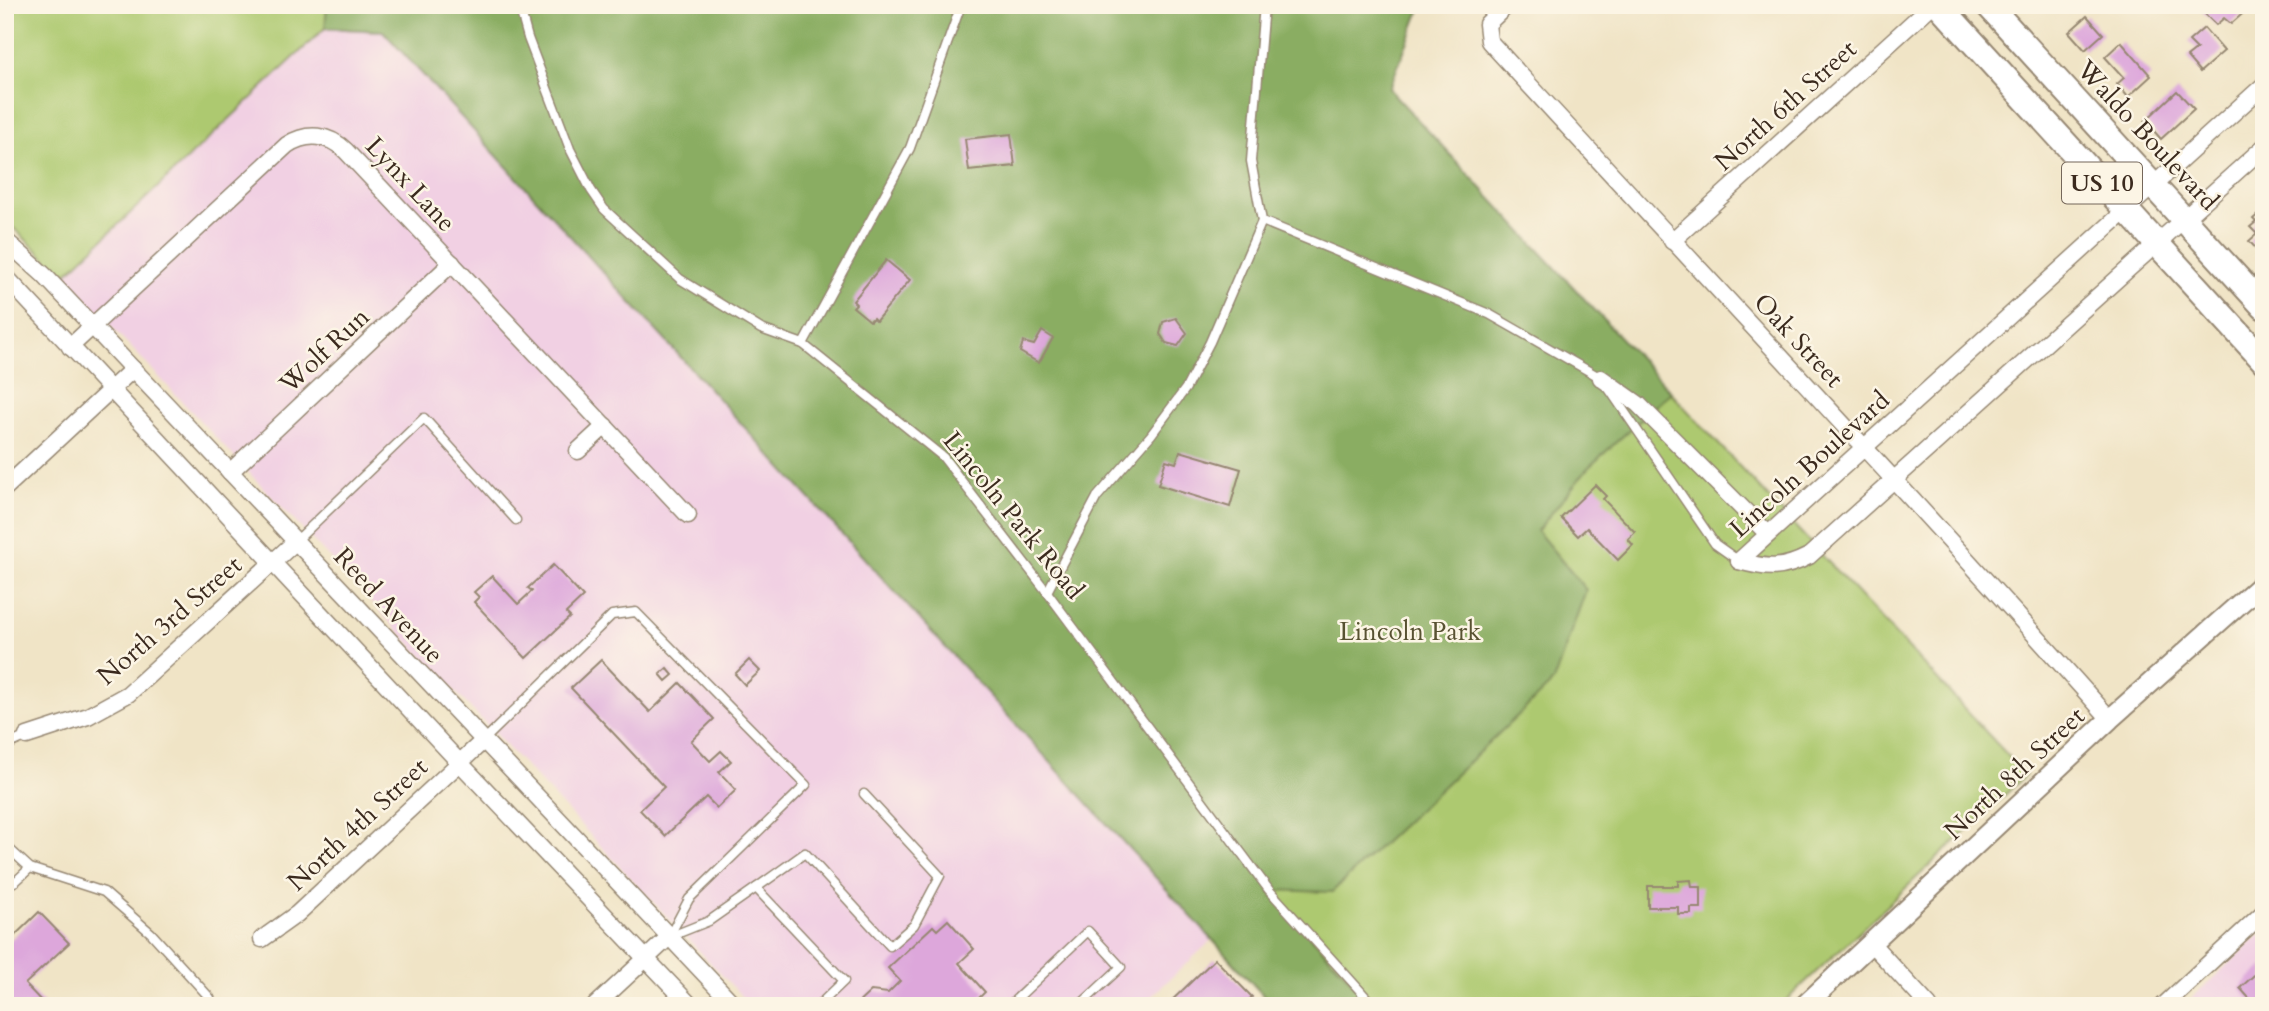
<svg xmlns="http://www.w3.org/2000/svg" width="2269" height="1011" viewBox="0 0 2269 1011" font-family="Cardo,serif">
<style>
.built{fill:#f1d0e3}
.green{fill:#adc970;stroke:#747a47;stroke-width:2}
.forest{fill:#8aad62;stroke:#626c40;stroke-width:2}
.building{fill:#dda7db}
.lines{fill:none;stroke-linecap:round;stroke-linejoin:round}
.service-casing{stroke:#968772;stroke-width:11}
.minor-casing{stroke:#968772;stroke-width:19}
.tertiary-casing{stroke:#968772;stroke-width:23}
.primary-casing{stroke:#968772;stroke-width:28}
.service{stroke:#fff;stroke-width:8}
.minor{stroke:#fff;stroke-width:16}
.tertiary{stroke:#fff;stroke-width:19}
.primary{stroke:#fff;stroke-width:24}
.labels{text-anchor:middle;stroke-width:5;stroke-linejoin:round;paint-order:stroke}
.shield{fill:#fcf5e5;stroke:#75675a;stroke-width:2}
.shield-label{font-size:24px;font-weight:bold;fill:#3b2a1e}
.street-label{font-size:26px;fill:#3b2a1e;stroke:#fcf5e5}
.park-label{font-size:26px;fill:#585232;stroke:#fcf5e5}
</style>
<rect width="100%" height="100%" fill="#fcf5e5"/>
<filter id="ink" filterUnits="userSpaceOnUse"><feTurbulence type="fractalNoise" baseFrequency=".0143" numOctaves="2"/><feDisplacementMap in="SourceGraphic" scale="14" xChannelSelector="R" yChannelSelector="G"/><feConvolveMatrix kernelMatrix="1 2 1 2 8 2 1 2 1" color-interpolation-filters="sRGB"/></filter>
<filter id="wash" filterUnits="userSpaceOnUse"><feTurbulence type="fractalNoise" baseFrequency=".00686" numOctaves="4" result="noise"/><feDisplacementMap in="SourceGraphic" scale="28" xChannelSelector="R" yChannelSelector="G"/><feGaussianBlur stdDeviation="1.57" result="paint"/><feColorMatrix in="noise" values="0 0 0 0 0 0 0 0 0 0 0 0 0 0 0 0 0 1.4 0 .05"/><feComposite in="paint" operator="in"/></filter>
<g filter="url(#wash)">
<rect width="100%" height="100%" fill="#f0e4c6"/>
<g class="built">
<path d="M325 28 383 31 1212 940 1141 1006H751L64 276Z"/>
<path d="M2264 931V1006H2183Z"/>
</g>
<path class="green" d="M5 5H1385L1389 89 2026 775 1780 1006H1273L383 31 325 28 64 276 5 220Z"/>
<path class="forest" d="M327 5H1422L1389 89 1671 392 1588 468 1537 531 1586 590 1553 682 1332 892 1269 890 1374 1006H1273L383 31 325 28Z"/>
<g id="blocks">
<g class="building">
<path d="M2200 5H2246L2249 8 2231 24 2224 18 2216 25 2200 9 2202 7Z"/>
<path d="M2087 16 2103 34 2085 50 2069 32Z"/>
<path d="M2204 28 2224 51 2200 72 2187 57 2197 49 2189 41Z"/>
<path d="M2121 42 2151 76 2128 97 2117 84 2124 78 2105 57Z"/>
<path d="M2177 91 2194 109 2161 139 2145 121Z"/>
<path d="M1011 134 1015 166 969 171 965 139Z"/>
<path d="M2261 212 2264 214V257L2249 241 2257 234 2250 227 2256 222 2253 219Z"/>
<path d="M886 260 910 280 876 321 873 318 870 321 853 307 856 304 853 301Z"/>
<path d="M1176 318 1187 333 1178 346 1166 343 1160 334 1163 322Z"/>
<path d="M1042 331 1053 338 1039 363 1020 352 1023 342 1034 345Z"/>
<path d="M1180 451 1241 469 1230 507 1158 485 1166 460 1176 463Z"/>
<path d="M1595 485 1606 496 1603 499 1635 532 1628 539 1633 545 1618 560 1587 528 1578 536 1561 518Z"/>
<path d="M553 565 583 597 566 613 570 617 526 658 474 602 479 597 474 592 492 576 518 604 532 591 528 588Z"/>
<path d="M601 660 650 712 680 683 714 719 691 741 710 761 721 751 731 761 719 772 736 790 717 808 706 797 665 836 640 810 664 787 571 688Z"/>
<path d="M749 660 760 671 745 685 735 674Z"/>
<path d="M667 668 673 675 666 681 660 674Z"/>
<path d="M1691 880 1692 887H1701V908H1691V914H1678V907H1648V886H1678V881Z"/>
<path d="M39 912 69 943 25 984 46 1006H5V945Z"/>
<path d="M948 920 974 949 959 963 985 992 971 1006H855L871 991 888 993 900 981 888 968 933 926 937 930Z"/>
<path d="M1215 959 1252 997 1243 1006H1166Z"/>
<path d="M2264 966V1006H2256L2240 988Z"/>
</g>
</g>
</g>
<g filter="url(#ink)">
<use href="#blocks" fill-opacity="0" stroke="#968772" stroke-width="2"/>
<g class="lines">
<g class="service-casing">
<g id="service">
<path d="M519 5 528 38 570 149 591 190 604 209 680 279 761 329 803 344 943 457 1047 592 1269 890 1374 1006"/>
<path d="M1264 5 1251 161 1262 221 1489 314 1601 378"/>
<path d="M803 344 910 148 961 5"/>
<path d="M1609 389 1715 544 1739 561"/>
<path d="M295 542 424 418 516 520"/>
<path d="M1047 592 1097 497 1151 435 1186 388 1210 342 1262 221"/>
<path d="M483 741 612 615 636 612 806 785 689 899 669 937"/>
<path d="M5 746 27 736"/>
<path d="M5 845 30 868 104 892 151 933 210 998 214 1006"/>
<path d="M5 886 16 881 30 868"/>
<path d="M756 888 805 853 890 946 914 925 940 876 864 794"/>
<path d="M669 937 709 921 756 888 844 981 818 1006"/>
<path d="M1009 1006 1088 931 1121 967 1079 1006"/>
</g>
</g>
<g class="minor-casing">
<g id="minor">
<path d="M1507 5 1487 24 1489 41C1696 267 1907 490 2110 719"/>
<path d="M5 240 44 275 735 1006"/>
<path d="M1672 241 1932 5"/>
<path d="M5 276 459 762 691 1006"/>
<path d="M70 347 287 145C307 132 329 134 346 151L688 515"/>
<path d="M1601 378 1638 404 1768 534"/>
<path d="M578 451 605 426"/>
<path d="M230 472 452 263"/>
<path d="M5 488 133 369"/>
<path d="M1739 561 2264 85"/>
<path d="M1739 561C1768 569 1782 570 1809 556L2264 147"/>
<path d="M27 736 88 716 128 694 295 542"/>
<path d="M262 939 297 914 483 741"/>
<path d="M1871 943 1929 1006"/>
<path d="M595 1006 669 937"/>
<path d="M2163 1006 2264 912"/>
</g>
</g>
<g class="tertiary-casing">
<path id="tertiary" d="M1804 1006 2110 719 2264 582"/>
</g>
<g class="primary-casing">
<g id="primary">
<path d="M1939 5 2264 361"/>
<path d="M1988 5 2264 307"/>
</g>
</g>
<use href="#service" class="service"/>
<use href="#minor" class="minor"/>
<use href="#tertiary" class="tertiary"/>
<use href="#primary" class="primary"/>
</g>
</g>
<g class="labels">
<rect class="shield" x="2062" y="162.5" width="80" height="41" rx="5"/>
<g class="shield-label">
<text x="2102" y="191">US 10</text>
</g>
<g class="street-label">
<text transform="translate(1785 105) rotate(-42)" y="9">North 6th Street</text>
<text transform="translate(2148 135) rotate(47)" y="9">Waldo Boulevard</text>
<text transform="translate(411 184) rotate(47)" y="9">Lynx Lane</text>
<text transform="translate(1799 340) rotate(47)" y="9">Oak Street</text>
<text transform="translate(324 350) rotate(-43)" y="9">Wolf Run</text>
<text transform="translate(1809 464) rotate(-42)" y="9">Lincoln Boulevard</text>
<text transform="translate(1014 515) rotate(51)" y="9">Lincoln Park Road</text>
<text transform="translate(389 605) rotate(47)" y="9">Reed Avenue</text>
<text transform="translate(169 620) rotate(-41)" y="9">North 3rd Street</text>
<text transform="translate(2014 773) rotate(-43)" y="9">North 8th Street</text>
<text transform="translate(357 824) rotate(-43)" y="9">North 4th Street</text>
</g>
<g class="park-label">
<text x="1410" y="640">Lincoln Park</text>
</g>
</g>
<rect width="2269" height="1011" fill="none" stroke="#fcf5e5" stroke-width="28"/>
</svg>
